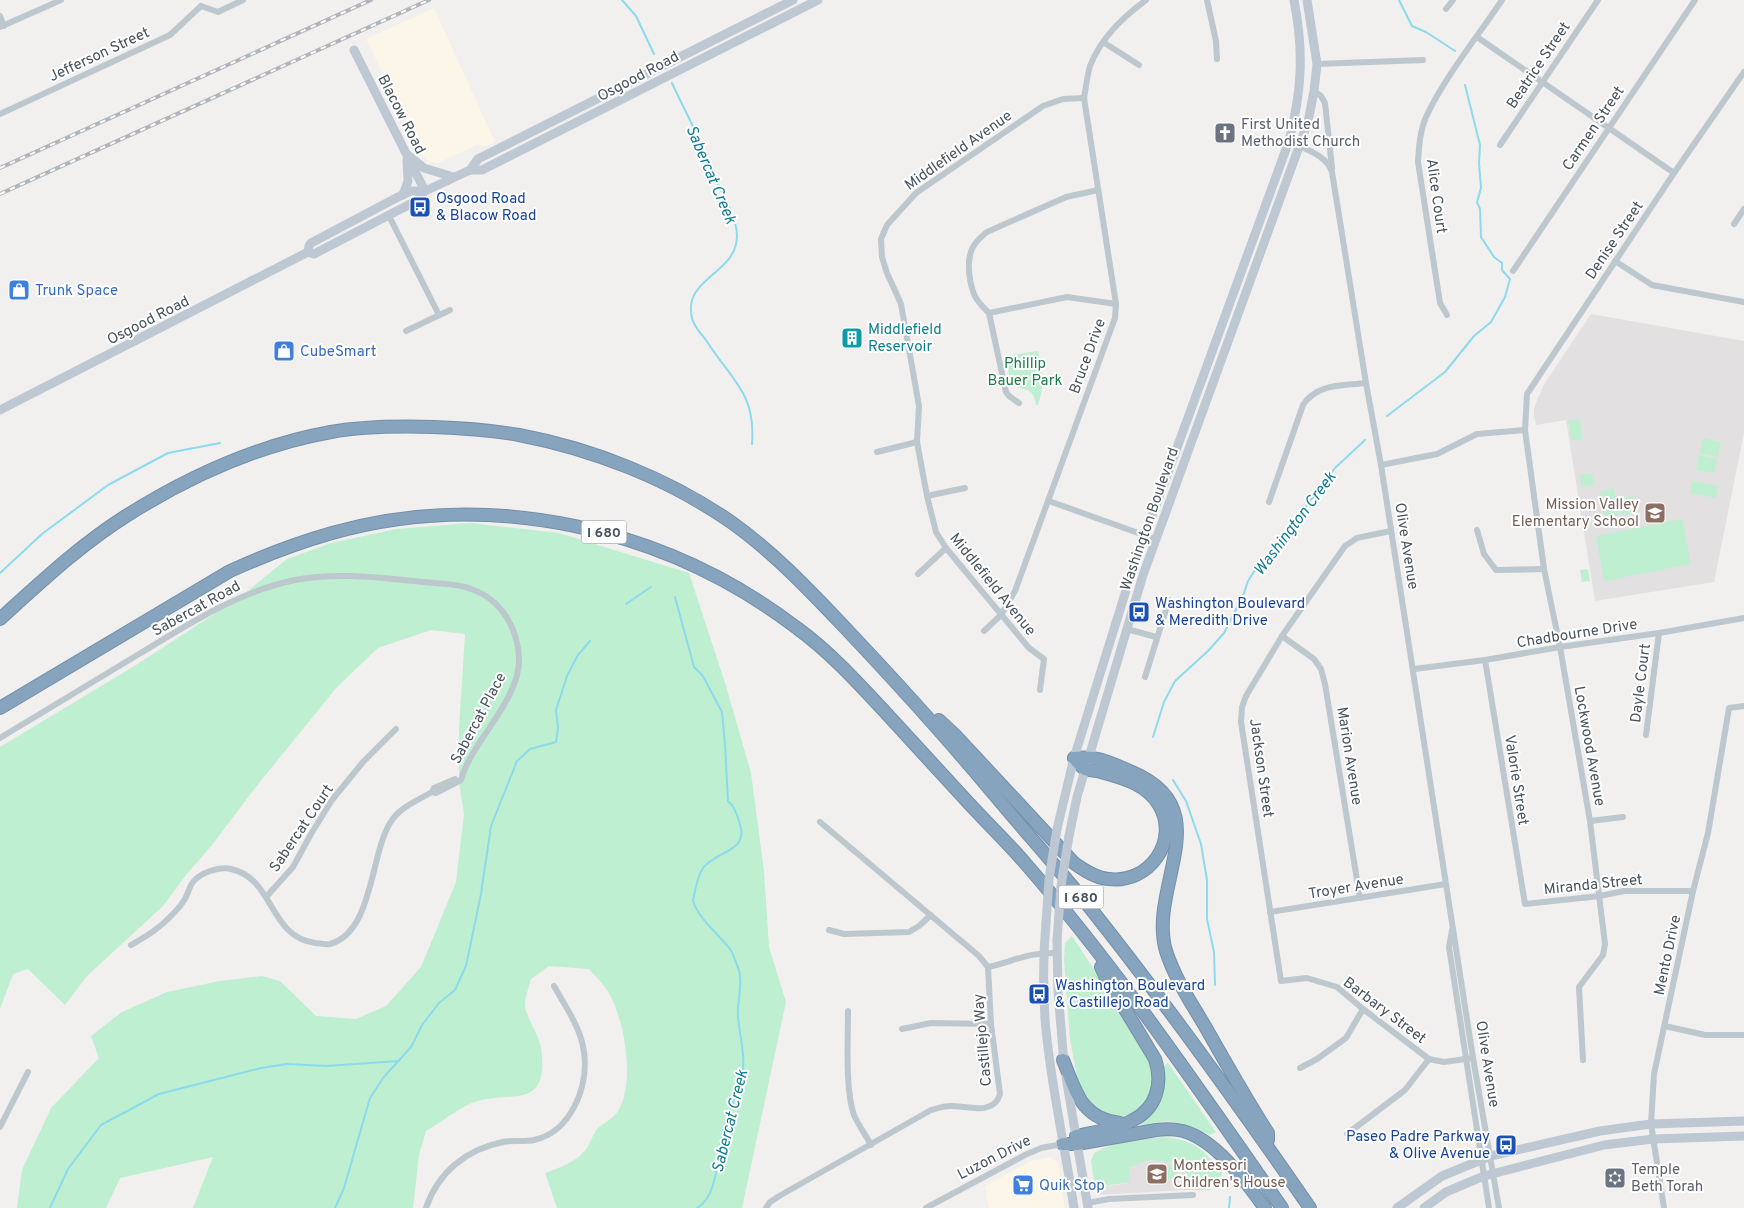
<svg xmlns="http://www.w3.org/2000/svg" width="1744" height="1208" viewBox="0 0 1744 1208" font-family="Overpass,sans-serif">
<style>
.commercial{fill:#fcf6e9}
.education{fill:#e3e0e1}
.green{fill:#beefd0}
.lines{fill:none;stroke-linecap:round;stroke-linejoin:round}
.stream{stroke:#8bdbec;stroke-width:2}
.highway-casing{stroke:#738faa;stroke-width:14}
.street{stroke:#bdc7ce;stroke-width:6}
.secondary{stroke:#bdc8d3;stroke-width:9}
.highway{stroke:#87a4be;stroke-width:12}
.rail-casing{stroke:#b1b5ba;stroke-width:4}
.rail{stroke:#fff;stroke-width:2;stroke-dasharray:5.5;stroke-linecap:butt}
.secondary-bridge{stroke:#bdc8d3;stroke-width:9}
.labels{text-anchor:middle;stroke-width:4;stroke-linejoin:round;paint-order:stroke}
.shield{fill:#fff;stroke:#7e878e;stroke-width:1}
.shield-label{font-size:14px;font-weight:bold;fill:#47535d}
.street-label{font-size:15px;fill:#47535d;stroke:#fff}
.worship-label{font-size:15px;fill:#5b616d;stroke:#fff;text-anchor:start}
.transit-label{font-size:15px;fill:#164399;stroke:#fff;text-anchor:start}
.shop-label{font-size:15px;fill:#366cbe;stroke:#fff;text-anchor:start}
.culture-label{font-size:15px;fill:#0d838f;stroke:#fff;text-anchor:start}
.park-label{font-size:15px;fill:#187f48;stroke:#fff}
.education-label{font-size:15px;fill:#785e54;stroke:#fff;text-anchor:end}
.water-label{font-size:16px;font-style:italic;fill:#0e7b93;stroke:#fff}
</style>
<rect width="100%" height="100%" fill="#f2efef"/>
<g class="commercial">
<path d="M434 8 495 142 487 146 476 145 438 163 429 162 424 157 366 39Z"/>
<path d="M1050 1157 1058 1163 1065 1208H989L985 1186 1031 1161Z"/>
</g>
<g class="education">
<path d="M1591 314 1744 341V433L1714 582 1595 601 1566 420 1536 425 1534 417V408L1543 386Z"/>
<path d="M1148 1160 1186 1164V1190L1096 1195 1095 1187 1124 1184 1129 1180 1128 1167 1137 1166V1164Z"/>
</g>
<g class="green">
<path d="M1038 351C1042 372 1045 384 1038 405H1036C1033 382 1020 394 1010 382L1006 356Z"/>
<path d="M1579 419 1583 439 1572 441 1568 421Z"/>
<path d="M1703 438 1721 442 1718 457 1700 453Z"/>
<path d="M1699 455 1717 459 1714 473 1696 470Z"/>
<path d="M1592 473 1594 485 1581 487 1580 475Z"/>
<path d="M1692 481 1718 486 1716 498 1690 493Z"/>
<path d="M1614 488 1619 515 1605 518 1600 491Z"/>
<path d="M1634 496 1637 512 1622 515 1619 499Z"/>
<path d="M1682 519 1691 564 1604 581 1596 536Z"/>
<path d="M470 523 559 533 689 573 726 686 751 773 764 871 769 947 786 1002 742 1208H557L545 1173C560 1168 578 1161 587 1148 591 1142 593 1133 598 1128 604 1123 612 1119 616 1114 635 1089 626 1033 615 1006 610 991 599 980 589 969L549 966 531 979C529 987 525 997 525 1005 525 1015 539 1035 541 1048 550 1113 510 1089 472 1103 457 1109 440 1123 426 1131L419 1155 413 1208H193L213 1157 120 1178 106 1208H17L22 1170 51 1108 99 1058 91 1036 122 1012 167 992 220 981 262 976 280 981 316 1016 356 1019 386 1006 421 967 456 882 464 814 459 783V728L465 634 431 630 378 648 337 687 255 788 212 845 186 875 163 906 87 976 65 1005 28 969 13 974 0 1009V747L136 665 239 598 287 559 331 543 396 529Z"/>
<path d="M1588 569 1590 581 1582 582 1580 570Z"/>
<path d="M1072 936 1142 1042 1155 1072 1148 1101 1138 1110 1128 1115 1115 1117 1094 1109 1080 1092 1070 1040 1064 960 1065 943Z"/>
<path d="M1168 1063 1216 1132 1210 1135C1184 1122 1170 1117 1142 1126L1141 1123 1147 1116 1162 1067Z"/>
<path d="M1163 1137C1198 1141 1201 1149 1223 1173L1210 1190H1186V1164L1148 1160 1137 1164V1166L1129 1167V1181L1126 1183 1095 1187 1091 1161 1094 1153C1114 1141 1140 1140 1163 1137Z"/>
<path d="M1173 1164 1176 1167 1177 1176 1175 1179H1167L1166 1168 1169 1165Z"/>
</g>
<g class="lines">
<g class="stream">
<path d="M622 0 636 16 654 54"/>
<path d="M1399 0 1412 26 1426 32 1455 51"/>
<path d="M672 83C679 99 688 115 695 131 699 142 702 153 707 163 716 185 737 213 737 236 737 274 682 278 692 318 693 325 701 334 706 340 731 380 756 392 752 444"/>
<path d="M1387 416 1445 372 1474 336 1491 322 1505 297 1510 279 1502 270V263L1494 257 1481 237 1480 209 1477 202 1481 188 1479 163 1480 145 1465 85"/>
<path d="M0 573 42 534 108 485 168 453 220 443"/>
<path d="M675 597 694 667 703 676 722 712 725 745 728 801C734 806 737 814 739 821 751 853 716 850 703 868 697 877 695 890 693 901 698 918 719 935 730 949 734 955 736 964 739 970 743 985 737 1001 738 1016 739 1034 745 1051 743 1069 741 1088 728 1112 723 1131 717 1152 719 1196 697 1208"/>
<path d="M626 604 651 587"/>
<path d="M1153 737 1164 702 1175 681 1208 651 1224 633 1243 596 1248 581 1257 567 1288 530 1335 468 1365 440"/>
<path d="M1173 780 1186 801 1201 844 1207 880V919L1214 952 1215 985"/>
<path d="M50 1208 68 1169 101 1125 159 1094 261 1068 287 1064 326 1066 399 1061"/>
<path d="M335 1208 344 1188 370 1098 383 1078 411 1047 422 1025 439 1003 455 990 466 966 481 894 491 826 517 761 530 749 556 742 558 728 556 710 567 676 578 655 590 641"/>
<path d="M1229 1208 1230 1197"/>
</g>
<g class="highway-casing">
<g id="highway">
<path d="M0 619C40 583 80 545 126 516 188 477 258 445 331 432 365 426 399 426 433 427 462 428 491 430 519 435 593 449 669 479 731 522 776 554 813 594 850 633 899 685 947 738 993 793 1024 830 1056 866 1087 904 1165 1002 1239 1105 1310 1208"/>
<path d="M0 708 230 571C263 556 297 543 332 533 492 488 666 528 797 628 830 652 858 683 886 713 912 741 938 770 964 798 984 820 1006 841 1025 863 1119 971 1200 1091 1282 1208"/>
<path d="M939 720 955 735 1074 863C1085 871 1096 878 1109 879 1149 884 1180 841 1159 805 1147 784 1122 778 1101 772 1096 770 1090 771 1085 769 1081 767 1077 761 1074 758"/>
<path d="M1074 758C1098 755 1111 763 1132 772 1221 810 1147 886 1166 951 1175 979 1192 1004 1206 1028 1226 1063 1246 1099 1268 1133V1140"/>
<path d="M1063 1060C1076 1091 1081 1119 1120 1123"/>
<path d="M1076 1136C1094 1132 1117 1129 1133 1120 1157 1108 1163 1083 1155 1059L1105 976 1101 967"/>
<path d="M1063 1144H1077L1156 1130C1165 1129 1174 1129 1183 1131 1216 1140 1246 1182 1265 1208"/>
</g>
</g>
<g class="street">
<path d="M1207 0 1216 41 1217 59"/>
<path d="M201 6 218 12 243 0"/>
<path d="M1446 9 1453 0"/>
<path d="M0 16 4 26"/>
<path d="M0 27 61 0"/>
<path d="M1477 37 1674 173"/>
<path d="M1103 42 1139 65"/>
<path d="M1317 64 1423 60"/>
<path d="M1314 91 1321 96 1325 103 1332 168"/>
<path d="M0 114 170 35 201 6"/>
<path d="M1289 141C1304 149 1327 155 1332 172L1366 383 1381 465 1473 1058 1499 1208"/>
<path d="M1500 145 1598 0"/>
<path d="M388 214 439 315"/>
<path d="M1734 224 1744 209"/>
<path d="M1615 261 1652 285 1744 302"/>
<path d="M1513 271 1695 0"/>
<path d="M989 313C984 308 977 302 974 294 969 281 966 259 973 247 976 241 982 236 987 232L1066 197 1098 190"/>
<path d="M989 313 1067 297 1116 304"/>
<path d="M989 313 1006 392 1009 396 1019 403"/>
<path d="M1447 315 1440 303 1418 162C1419 146 1420 131 1426 117 1444 78 1478 36 1502 0"/>
<path d="M406 331 450 310"/>
<path d="M877 452 917 442"/>
<path d="M1381 465 1437 454 1477 434 1525 430"/>
<path d="M927 496 965 488"/>
<path d="M1049 501 1155 539"/>
<path d="M1269 502 1303 405C1317 383 1343 386 1366 383"/>
<path d="M1477 530 1484 554 1496 570 1544 569"/>
<path d="M1391 531 1357 538 1345 546 1282 636 1246 696 1242 707 1241 722 1281 981 1307 978 1337 987 1363 1009 1429 1059 1444 1062 1473 1058"/>
<path d="M918 574 946 548"/>
<path d="M1127 629 1156 637"/>
<path d="M984 631 1001 615 1015 591 1115 318 1116 304 1084 98C1086 87 1087 76 1090 66 1101 38 1122 18 1146 0"/>
<path d="M1282 636 1314 659 1321 669 1325 684 1360 898"/>
<path d="M1485 660 1525 904 1600 896 1624 891H1693"/>
<path d="M1414 669 1485 660 1560 647 1659 633 1744 618"/>
<path d="M1145 677 1169 600"/>
<path d="M1040 690 1044 659 1029 648 946 548 936 532 927 496 917 442 919 406 901 304 887 273 882 257 881 239 887 225 916 193 1043 106 1063 99 1084 98"/>
<path d="M1646 735 1659 633"/>
<path d="M0 738C46 710 93 682 139 654 189 624 237 592 295 580 341 571 388 579 434 583 447 584 460 584 471 589 501 599 518 628 519 659 520 700 471 742 461 780L436 793 432 792"/>
<path d="M1590 821 1623 817"/>
<path d="M267 896 293 867 311 834 332 800 363 762 396 729"/>
<path d="M1270 912 1446 884"/>
<path d="M829 930 844 934 909 932 919 926 931 915"/>
<path d="M1452 930 1449 947 1489 1208"/>
<path d="M131 945C147 936 160 928 173 914 177 910 182 904 185 899 188 894 189 887 193 882 200 873 219 866 231 869 275 879 268 936 315 943 320 943 326 945 330 944 373 932 370 856 390 823 400 807 416 801 432 792L434 788 455 779"/>
<path d="M988 967C1015 961 1028 952 1057 953"/>
<path d="M848 1011C848 1039 845 1090 854 1115 858 1125 866 1135 871 1145"/>
<path d="M1665 1026 1705 1035H1744"/>
<path d="M902 1029 931 1023 991 1024"/>
<path d="M1583 1060 1579 987 1603 955 1605 944 1590 821 1560 647 1544 569 1525 430 1527 394 1674 173 1744 72"/>
<path d="M1300 1068 1317 1059 1346 1038 1363 1009"/>
<path d="M0 1127 28 1072"/>
<path d="M1347 1134 1405 1090 1429 1059"/>
<path d="M1087 1203 1109 1199 1193 1195"/>
<path d="M426 1208C438 1172 467 1149 503 1142 513 1140 524 1142 534 1140 571 1132 589 1086 584 1052 581 1028 565 1006 554 986"/>
<path d="M766 1208 770 1202 781 1195 931 1110C938 1108 944 1106 951 1106 967 1106 994 1116 1000 1094L991 1024 988 967 979 956 820 822"/>
<path d="M926 1208 1025 1155 1041 1148 1063 1144"/>
<path d="M1664 1208 1651 1124 1654 1074 1693 891 1708 833 1729 708 1744 706"/>
</g>
<g class="secondary">
<path d="M354 50 425 191"/>
<path d="M409 156 424 168 453 177"/>
<path d="M470 170 478 159 793 0"/>
<path d="M403 195 408 181 407 160"/>
<path d="M308 252 309 246 311 243 398 197 411 191H425"/>
<path d="M0 410 308 252 314 254 416 201 425 191 436 186 470 170H482L818 0"/>
<path d="M1057 829 1074 758 1132 571 1289 141C1302 90 1304 52 1294 0"/>
<path d="M1069 836 1077 797 1143 575 1308 122 1314 91 1317 64 1307 0"/>
<path d="M1046 923C1043 955 1043 987 1045 1019 1050 1083 1065 1145 1074 1208"/>
<path d="M1057 940 1058 991 1064 1064"/>
<path d="M1066 1077 1088 1208"/>
<path d="M1397 1208 1442 1176 1491 1156 1600 1131 1651 1124 1744 1121"/>
<path d="M1424 1208 1446 1192 1484 1176 1604 1145 1653 1139 1744 1136"/>
</g>
<use href="#highway" class="highway"/>
<g class="rail-casing">
<g id="rail">
<path d="M0 168 371 0"/>
<path d="M0 194 429 0"/>
</g>
</g>
<use href="#rail" class="rail"/>
<g class="secondary-bridge">
<path d="M1046 923 1049 879 1057 829"/>
<path d="M1057 940 1061 886 1069 836"/>
</g>
</g>
<defs>
<g id="church-square" transform="scale(1.125)"><rect x="-9" y="-9" width="18" height="18" rx="4" fill="#6b7280" stroke="#fff"/><path d="M-1.2-6h2.4v3.5h3.3v2.4h-3.3V6h-2.4V-.1h-3.3v-2.4h3.3Z" fill="#fff"/></g>
<g id="bus-square" transform="scale(1.125)"><rect x="-9" y="-9" width="18" height="18" rx="4" fill="#1a4fb4" stroke="#fff"/><path d="M-5-6H5V4H4V6H2V4H-2V6H-4V4H-5ZM-3.5-4V0h7V-4ZM-3.5 1.2v1.5H-2V1.2ZM2 1.2v1.5H3.5V1.2Z" fill="#fff"/></g>
<g id="shop-square" transform="scale(1.125)"><rect x="-9" y="-9" width="18" height="18" rx="4" fill="#3f7fe0" stroke="#fff"/><path d="M-5-2.5h2.3a2.7 3.5 0 0 1 5.4 0H5L5.5 6h-11ZM-1.5-2.5h3a1.5 2.3 0 0 0-3 0Z" fill="#fff"/></g>
<g id="building-square" transform="scale(1.125)"><rect x="-9" y="-9" width="18" height="18" rx="4" fill="#0f9aa8" stroke="#fff"/><path d="M-4-6H4V6H1V3H-1V6H-4ZM-2.5-4.3h1.7v1.8h-1.7ZM.8-4.3h1.7v1.8H.8ZM-2.5-1h1.7V.8h-1.7ZM.8-1h1.7V.8H.8Z" fill="#fff"/></g>
<g id="school-square" transform="scale(1.125)"><rect x="-9" y="-9" width="18" height="18" rx="4" fill="#8d6e63" stroke="#fff"/><path d="M0-5L7-2L0 1L-7-2ZM-4 1L0 2.5L4 1V4Q0 6-4 4Z" fill="#fff"/></g>
<g id="synagogue-square" transform="scale(1.125)"><rect x="-9" y="-9" width="18" height="18" rx="4" fill="#6b7280" stroke="#fff"/><path d="M0-6.5L5.6 3.2H-5.6ZM0 6.5L5.6-3.2H-5.6Z" fill="#fff"/></g>
<g id="supermarket-square" transform="scale(1.125)"><rect x="-9" y="-9" width="18" height="18" rx="4" fill="#3f7fe0" stroke="#fff"/><path d="M-6-5.5h2.5l.6 2H6L4.5 2H-2.5L-4.4-4H-6ZM-1.5 3.2a1.3 1.3 0 1 0 .1 0ZM3 3.2a1.3 1.3 0 1 0 .1 0Z" fill="#fff"/></g>
</defs>
<g fill-rule="evenodd">
<use href="#church-square" x="1225" y="133"/>
<use href="#bus-square" x="420" y="207"/>
<use href="#shop-square" x="19" y="290"/>
<use href="#building-square" x="852" y="338"/>
<use href="#shop-square" x="284" y="351"/>
<use href="#school-square" x="1655" y="513"/>
<use href="#bus-square" x="1139" y="612"/>
<use href="#bus-square" x="1039" y="994"/>
<use href="#bus-square" x="1506" y="1145"/>
<use href="#school-square" x="1157" y="1174"/>
<use href="#synagogue-square" x="1615" y="1178"/>
<use href="#supermarket-square" x="1023" y="1185"/>
</g>
<g class="labels">
<g class="shield">
<rect x="581.5" y="520.5" width="45" height="23" rx="4"/>
<rect x="1058.5" y="885.5" width="45" height="23" rx="4"/>
</g>
<g class="shield-label">
<text x="604" y="537">I 680</text>
<text x="1081" y="902">I 680</text>
</g>
<g class="street-label">
<text transform="translate(99 54) rotate(-25)" y="5">Jefferson Street</text>
<text transform="translate(1538 65) rotate(-56)" y="5">Beatrice Street</text>
<text transform="translate(638 76) rotate(-28)" y="5">Osgood Road</text>
<text transform="translate(402 114) rotate(63)" y="5">Blacow Road</text>
<text transform="translate(1593 128) rotate(-56)" y="5">Carmen Street</text>
<text transform="translate(958 150) rotate(-35)" y="5">Middlefield Avenue</text>
<text transform="translate(1437 196) rotate(82)" y="5">Alice Court</text>
<text transform="translate(1614 240) rotate(-56)" y="5">Denise Street</text>
<text transform="translate(148 320) rotate(-27)" y="5">Osgood Road</text>
<text transform="translate(1087 356) rotate(-70)" y="5">Bruce Drive</text>
<text transform="translate(1149 519) rotate(-71)" y="5">Washington Boulevard</text>
<text transform="translate(1407 546) rotate(81)" y="5">Olive Avenue</text>
<text transform="translate(993 584) rotate(51)" y="5">Middlefield Avenue</text>
<text transform="translate(196 608) rotate(-29)" y="5">Sabercat Road</text>
<text transform="translate(1577 633) rotate(-9)" y="5">Chadbourne Drive</text>
<text transform="translate(1640 683) rotate(-83)" y="5">Dayle Court</text>
<text transform="translate(478 718) rotate(-62)" y="5">Sabercat Place</text>
<text transform="translate(1590 746) rotate(80)" y="5">Lockwood Avenue</text>
<text transform="translate(1350 756) rotate(81)" y="5">Marion Avenue</text>
<text transform="translate(1262 768) rotate(82)" y="5">Jackson Street</text>
<text transform="translate(1517 780) rotate(81)" y="5">Valorie Street</text>
<text transform="translate(301 828) rotate(-56)" y="5">Sabercat Court</text>
<text transform="translate(1593 884) rotate(-6)" y="5">Miranda Street</text>
<text transform="translate(1356 886) rotate(-9)" y="5">Troyer Avenue</text>
<text transform="translate(1667 955) rotate(-78)" y="5">Mento Drive</text>
<text transform="translate(1385 1010) rotate(37)" y="5">Barbary Street</text>
<text transform="translate(982 1040) rotate(-95)" y="5">Castillejo Way</text>
<text transform="translate(1488 1064) rotate(81)" y="5">Olive Avenue</text>
<text transform="translate(994 1157) rotate(-27)" y="5">Luzon Drive</text>
</g>
<g class="worship-label">
<text x="1241" y="129">First United<tspan x="1241" dy="17">Methodist Church</tspan></text>
<text x="1631" y="1174">Temple<tspan x="1631" dy="17">Beth Torah</tspan></text>
</g>
<g class="transit-label">
<text x="436" y="203">Osgood Road<tspan x="436" dy="17">&amp; Blacow Road</tspan></text>
<text x="1155" y="608">Washington Boulevard<tspan x="1155" dy="17">&amp; Meredith Drive</tspan></text>
<text x="1055" y="990">Washington Boulevard<tspan x="1055" dy="17">&amp; Castillejo Road</tspan></text>
<text x="1490" y="1141" text-anchor="end">Paseo Padre Parkway<tspan x="1490" dy="17">&amp; Olive Avenue</tspan></text>
</g>
<g class="shop-label">
<text x="35" y="295">Trunk Space</text>
<text x="300" y="356">CubeSmart</text>
<text x="1039" y="1190">Quik Stop</text>
</g>
<g class="culture-label">
<text x="868" y="334">Middlefield<tspan x="868" dy="17">Reservoir</tspan></text>
</g>
<g class="park-label">
<text x="1025" y="368">Phillip<tspan x="1025" dy="17">Bauer Park</tspan></text>
</g>
<g class="education-label">
<text x="1639" y="509">Mission Valley<tspan x="1639" dy="17">Elementary School</tspan></text>
<text x="1173" y="1170" text-anchor="start">Montessori<tspan x="1173" dy="17">Children's House</tspan></text>
</g>
<g class="water-label">
<text transform="translate(712 174) rotate(67)" y="6">Sabercat Creek</text>
<text transform="translate(1294 523) rotate(-53)" y="6">Washington Creek</text>
<text transform="translate(729 1121) rotate(-76)" y="6">Sabercat Creek</text>
</g>
</g>
</svg>
